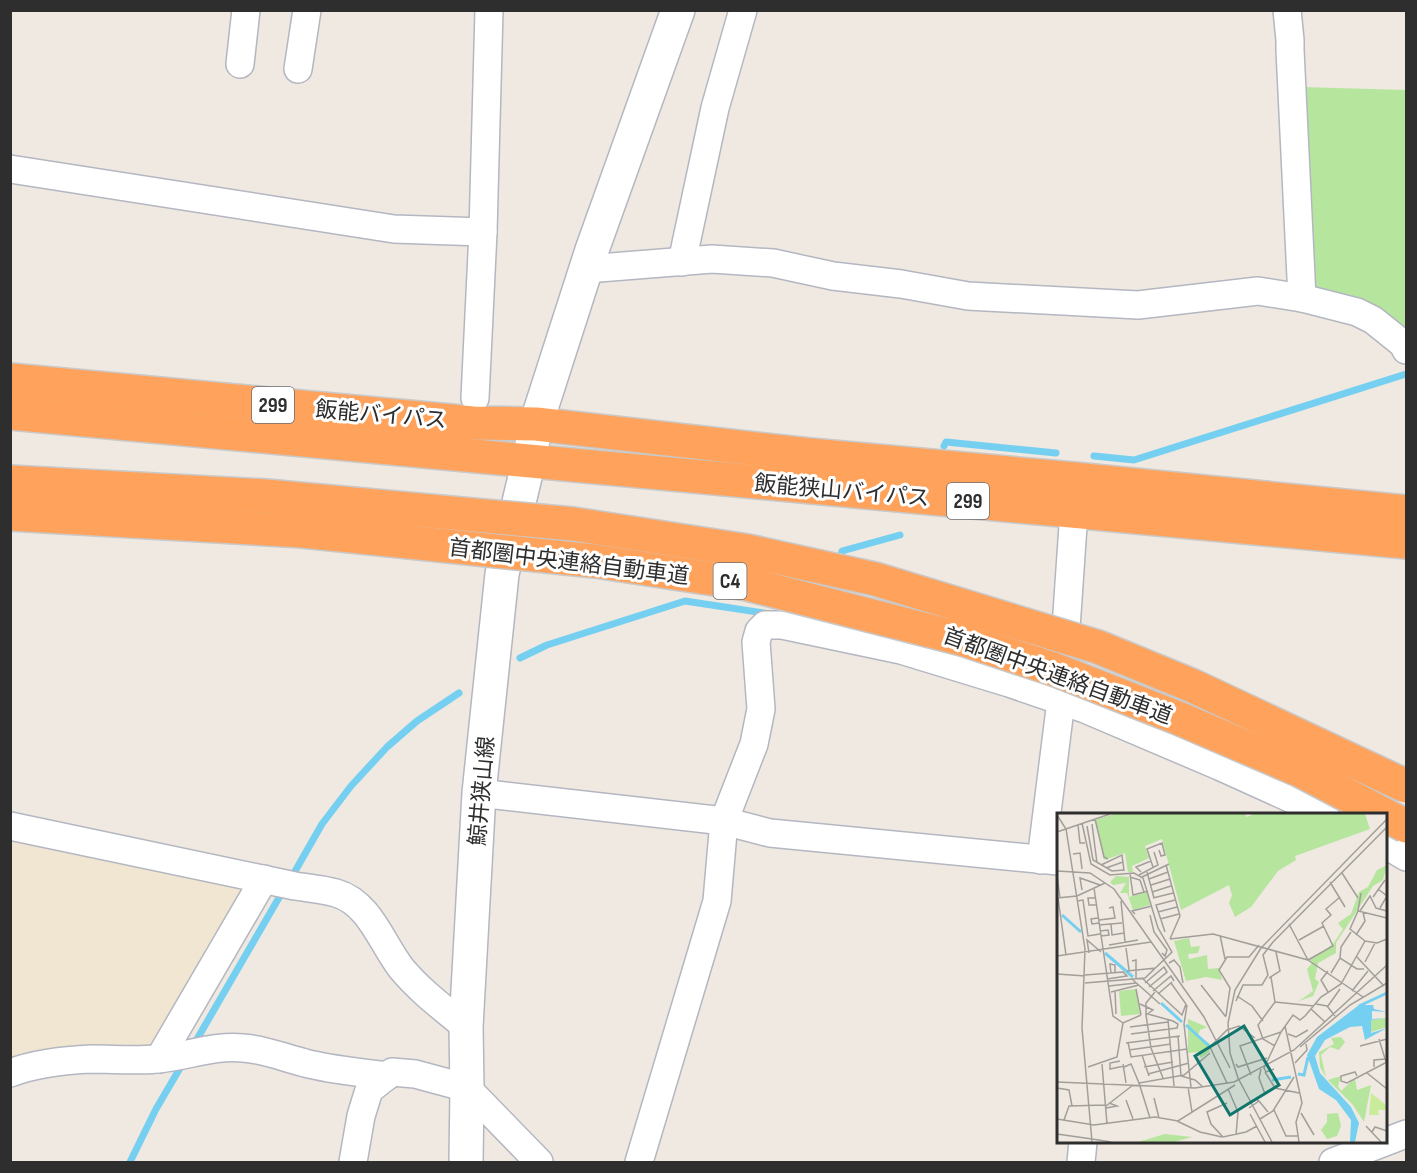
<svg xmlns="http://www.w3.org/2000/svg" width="1417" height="1173" viewBox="0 0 1417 1173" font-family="'Sofia Sans Condensed','Noto Sans JP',sans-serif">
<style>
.education{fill:#f0e6d1}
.green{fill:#b6e59e}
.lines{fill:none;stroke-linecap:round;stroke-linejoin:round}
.stream{stroke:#75cff0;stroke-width:7}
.street-casing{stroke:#b4b7c1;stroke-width:30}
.secondary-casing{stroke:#b4b7c1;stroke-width:36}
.highway-casing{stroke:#c9c9c9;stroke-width:36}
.street{stroke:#fff;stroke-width:27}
.secondary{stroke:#fff;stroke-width:33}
.highway{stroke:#ffa35c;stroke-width:33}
.highway-bridge-casing{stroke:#c9c9c9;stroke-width:36;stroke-linecap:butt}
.highway-bridge{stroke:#ffa35c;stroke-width:33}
.labels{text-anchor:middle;stroke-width:6;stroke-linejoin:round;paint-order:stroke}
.shield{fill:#fff;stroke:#6d6d6d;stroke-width:1.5}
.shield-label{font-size:21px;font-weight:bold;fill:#2e2e2e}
.street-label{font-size:22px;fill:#2e2e2e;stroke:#fff}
.inset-river{fill:none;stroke:#75cff0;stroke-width:3}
.inset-road{fill:none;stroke:#a29e99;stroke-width:1.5}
.view{fill:#0f766e;fill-opacity:0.15;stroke:#0f766e;stroke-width:3}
.inset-edge{fill:none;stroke:#2e2e2e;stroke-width:3}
</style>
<rect width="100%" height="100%" fill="#efe9e1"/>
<path class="education" d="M11 835 239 884 245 898 151 1053 11 1067Z"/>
<path class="green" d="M1301 87 1406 90V336L1326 298 1309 280Z"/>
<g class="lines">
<g class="stream">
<path d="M944 446 946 442 1056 453"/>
<path d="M1094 456 1134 460 1406 374"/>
<path d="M839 563 842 551 900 535"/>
<path d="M520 658 547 645 685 601 770 614"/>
<path d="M290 880 322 824 351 786 387 747 417 721 459 693"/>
<path d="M193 1046 284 889"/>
<path d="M130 1162 156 1109 183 1063"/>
</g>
<g class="street-casing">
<g id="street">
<path d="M1287 10 1290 40V50L1302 298"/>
<path d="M240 64 246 10"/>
<path d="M298 69 307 10"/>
<path d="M10 169 394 229 483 232"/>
<path d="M682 262 715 108 743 10"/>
<path d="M586 269 712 259 773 263 833 276 901 284 968 296 1138 305 1258 291 1302 298 1357 312 1373 320 1403 344 1406 350"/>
<path d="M475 398 483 232 489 10"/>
<path d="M479 793 724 821 770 833 1058 861"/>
<path d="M10 826 295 886C308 888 323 889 336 893 370 903 381 942 401 968 420 991 443 1008 466 1027"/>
<path d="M1386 845 1406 857"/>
<path d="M1041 860 1061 701 1074 511"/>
<path d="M159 1059 264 879"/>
<path d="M10 1073C34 1064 66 1060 92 1059 113 1059 135 1061 156 1059 185 1057 213 1045 243 1048 264 1049 284 1058 305 1063 331 1070 360 1072 387 1076"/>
<path d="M353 1162 361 1116 369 1090 392 1072 415 1074 467 1088 539 1162"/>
<path d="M639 1162 717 901 724 821 754 744 761 709 756 642 759 631 765 625H782L901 650 1009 683 1085 709 1219 766 1325 814"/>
<path d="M1081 1162 1083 1142"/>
<path d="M1333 1162 1406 1134"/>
</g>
</g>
<g class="secondary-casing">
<path id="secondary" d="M466 1162 467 1088 466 1027 479 793 502 574 529 460 536 424 592 250 678 10"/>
</g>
<g class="highway-casing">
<g id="highway">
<path d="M10 380 473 423 536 424 810 455 1074 479 1406 512"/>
<path d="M10 413 1406 542"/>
</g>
</g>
<use href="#street" class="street"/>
<use href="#secondary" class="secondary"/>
<use href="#highway" class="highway"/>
<g class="highway-bridge-casing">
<g id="highway-bridge">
<path d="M10 482 266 496 573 524 748 551 875 579 1098 647 1193 686 1406 786"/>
<path d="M10 514 302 531 595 561 747 584 962 639 1056 670 1178 718 1299 770 1406 826"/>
</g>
</g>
<use href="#highway-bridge" class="highway-bridge"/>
</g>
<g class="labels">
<g class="shield">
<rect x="252" y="387" width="42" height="36" rx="4.5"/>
<rect x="947" y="483" width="42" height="36" rx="4.5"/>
<rect x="713.5" y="563" width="33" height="36" rx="4.5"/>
</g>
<g class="shield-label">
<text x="273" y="412">299</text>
<text x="968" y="508">299</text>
<text x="730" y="588">C4</text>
</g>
<g class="street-label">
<text transform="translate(381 414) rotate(5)" y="8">飯能バイパス</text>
<text transform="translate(842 490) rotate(5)" y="8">飯能狭山バイパス</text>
<text transform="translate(569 561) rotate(7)" y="8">首都圏中央連絡自動車道</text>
<text transform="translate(1058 675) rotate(20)" y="8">首都圏中央連絡自動車道</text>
<text transform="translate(481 791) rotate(-85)" y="8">鯨井狭山線</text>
</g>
</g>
<g transform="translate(1057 813)">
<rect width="330" height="330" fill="#efe9e1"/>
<path d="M57 1H188L190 4 197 1H308L313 16 238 43 239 47 221 58 194 94 178 104 172 90 175 82 172 72 124 97 105 26 88 33 92 45 75 53 76 59H71L68 40 47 47 38 7ZM330 52 326 67 316 73 279 130V140L261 150 258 166 262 169 256 183 242 188 256 178 250 156 256 149 252 147 276 131 286 116 281 110 294 101 302 79 311 74 320 57ZM59 63 72 64V84L90 79 93 92 76 97 70 80H63L69 70 56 72 53 69ZM132 125 134 134 143 133 141 140 131 141 132 146 150 142 151 156 162 155 165 167 149 164 129 168 117 128ZM79 176 83 201 64 203 62 178ZM330 205V214L314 219 313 207ZM131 206 150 214 143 217 141 222 153 231 152 239 144 245 141 239 131 240ZM284 224 288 229 282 237 273 234 264 242 269 265 263 254 262 239 277 231 274 225ZM284 263 281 273 284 278 298 265 300 277 314 272 307 309 296 292 271 267ZM281 300 284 313 280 323 270 326 264 317 270 309V301ZM108 321 135 324 117 329H81Z" fill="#b6e59e"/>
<path d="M314 280 329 292V297H321L322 302H312Z" fill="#c9ec9a"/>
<path d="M302 192H316L317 196 330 199 315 198V206L330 205 314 207V220L330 215 308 227 305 213 293 214 268 227 258 243 263 260 294 294 302 310 298 329H293L294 307 279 287 262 276 250 242 260 224Z" fill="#75cff0"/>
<path class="inset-river" d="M5 102 24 119M48 140 76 164M104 190 125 209M302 193 330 180M129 212 152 233M241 261 247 262 251 244M215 267 234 264"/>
<path class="inset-road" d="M0 2 9 16 28 136 25 215 35 329M38 6 47 44 51 46M25 10 34 51 53 62 77 60 86 65 101 115 115 139 88 165 28 170M35 11 40 50M21 12 23 30H28M30 13 36 47 55 58 67 57M0 19 53 1M16 41 23 40 25 56M44 52 65 42 67 58M109 52 123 103 113 126M96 54 90 36 105 30 108 42 104 43 102 37M49 55 66 49M0 58 33 60 57 76 147 204 173 255M84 59 79 54 94 48M90 59 97 85M285 60 301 85M73 61 76 82 91 78M0 62 3 85M82 62 101 52 97 39M73 64 83 67 87 79M85 64 112 51M92 66 111 59M273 69 288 94M94 72 113 66M37 75 56 203 66 210 84 202M321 76 330 83 323 95M25 77 23 65 43 72M95 79 114 73M304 80 301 98 330 105M316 84 328 67M0 85 20 83 48 70M1 85 9 142M38 85H31L32 92H39M96 85 116 80M20 88 26 87 31 123 43 121M64 88 68 129M301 98 293 116 308 128M303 98 313 83 319 95 330 98M101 99 120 94M78 101 75 98 95 93M93 102 97 119 110 137 108 143 105 140M41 105 34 106 35 111 42 110M103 106 122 101M42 107 58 105 56 94 52 95M54 111 55 122 67 120M232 111 251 147 306 184M42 112 65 110M43 118 51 117 52 122 44 123M108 119 99 92 118 87M163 122 168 146M299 122 308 108 306 99M113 126 156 121 251 147M242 127 267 113M52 132 81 127M69 135 72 157M32 140 30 127 44 139M0 143 94 129M299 143 327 173M283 145 284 134 294 119M251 147 276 133 265 110 274 102 269 96 283 84M75 148 79 147V166M308 149 318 130M112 150 117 147 123 154 126 170M70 158 99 155M271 158 264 167 271 179M54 160 53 151 58 152V160M274 160 283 145 300 156H307M0 161 28 163M28 162 66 159 70 163 50 166M214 164 218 189 201 212 206 226 218 233M85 165 125 202 129 191 114 170M212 165 223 158 219 139M76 167 103 191M88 170 107 154 110 159 92 174M144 172 169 204M52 173 79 170M79 176 84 202M58 178 59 201M96 178 114 163 117 168M295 178 311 158M54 179 82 172M98 179 89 190V202L94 235 106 265M101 181 115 169M180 183 195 193 206 208M179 188 186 172H205L211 162 206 142 216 129 330 14M218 189 257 193M83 191 96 197 89 202M259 191 270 193 278 203M130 192 127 211 134 274M271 193 283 176M254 196 268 209M169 203 173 175 162 157 170 144H192L202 132M111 207 117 273M228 213 245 290 239 309 242 329M73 214 111 209M74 221 120 215 121 211 116 208 91 201M231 221 239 224 251 217M121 223 124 263 138 267 146 274M322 226 329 249M71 229 74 244 130 236M69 230 123 223M303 233 330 226M243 234 293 192 330 170M72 237 114 231M85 242 92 263M63 248 53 250V256L67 253M238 250 250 237 249 231M45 251 50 311M66 251 69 270M179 251 181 254 210 245M31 254 60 244 66 210M67 254 74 251 82 270M87 254 116 249M317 254V247L328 246M217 256 209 259 207 255 224 219M208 259 218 275 242 280M310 260 330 276M91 261 132 250M194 262 183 233 224 219 236 202 243 207 248 203 264 184 284 171 308 128 320 130 330 126M300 263 298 259 284 263V268L290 270 330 249M0 269 138 275 177 269M177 269 237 237 330 152M170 270 153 234 170 217 182 213 198 225M131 274 135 299M0 275 12 277 15 293M171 276 181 299 179 322M97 285 102 305M69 287 76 306M201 288 200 285 208 281 202 265 204 256M170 290 150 299 154 311 166 324 189 319 200 313M49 293 76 272M49 295 60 293 52 290M192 295 202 288 211 299M217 297 229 323H241M244 300 257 322M193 301 208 329M93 305 82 270 127 262 153 240M0 306 37 312 98 304 121 308 178 272M203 306 216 298 237 264M7 307 12 293 48 292M120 308 143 319 165 324M309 313 324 329M315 319 318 314 330 318M0 321 35 326M35 326 54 329M215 329 181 265 173 240 171 210 178 177 204 135 330 6"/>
<path class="view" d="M187 213 222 272 173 302 138 243Z"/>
<rect width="330" height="330" class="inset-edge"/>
</g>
<rect width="1417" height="1173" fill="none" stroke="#2e2e2e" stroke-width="24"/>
</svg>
